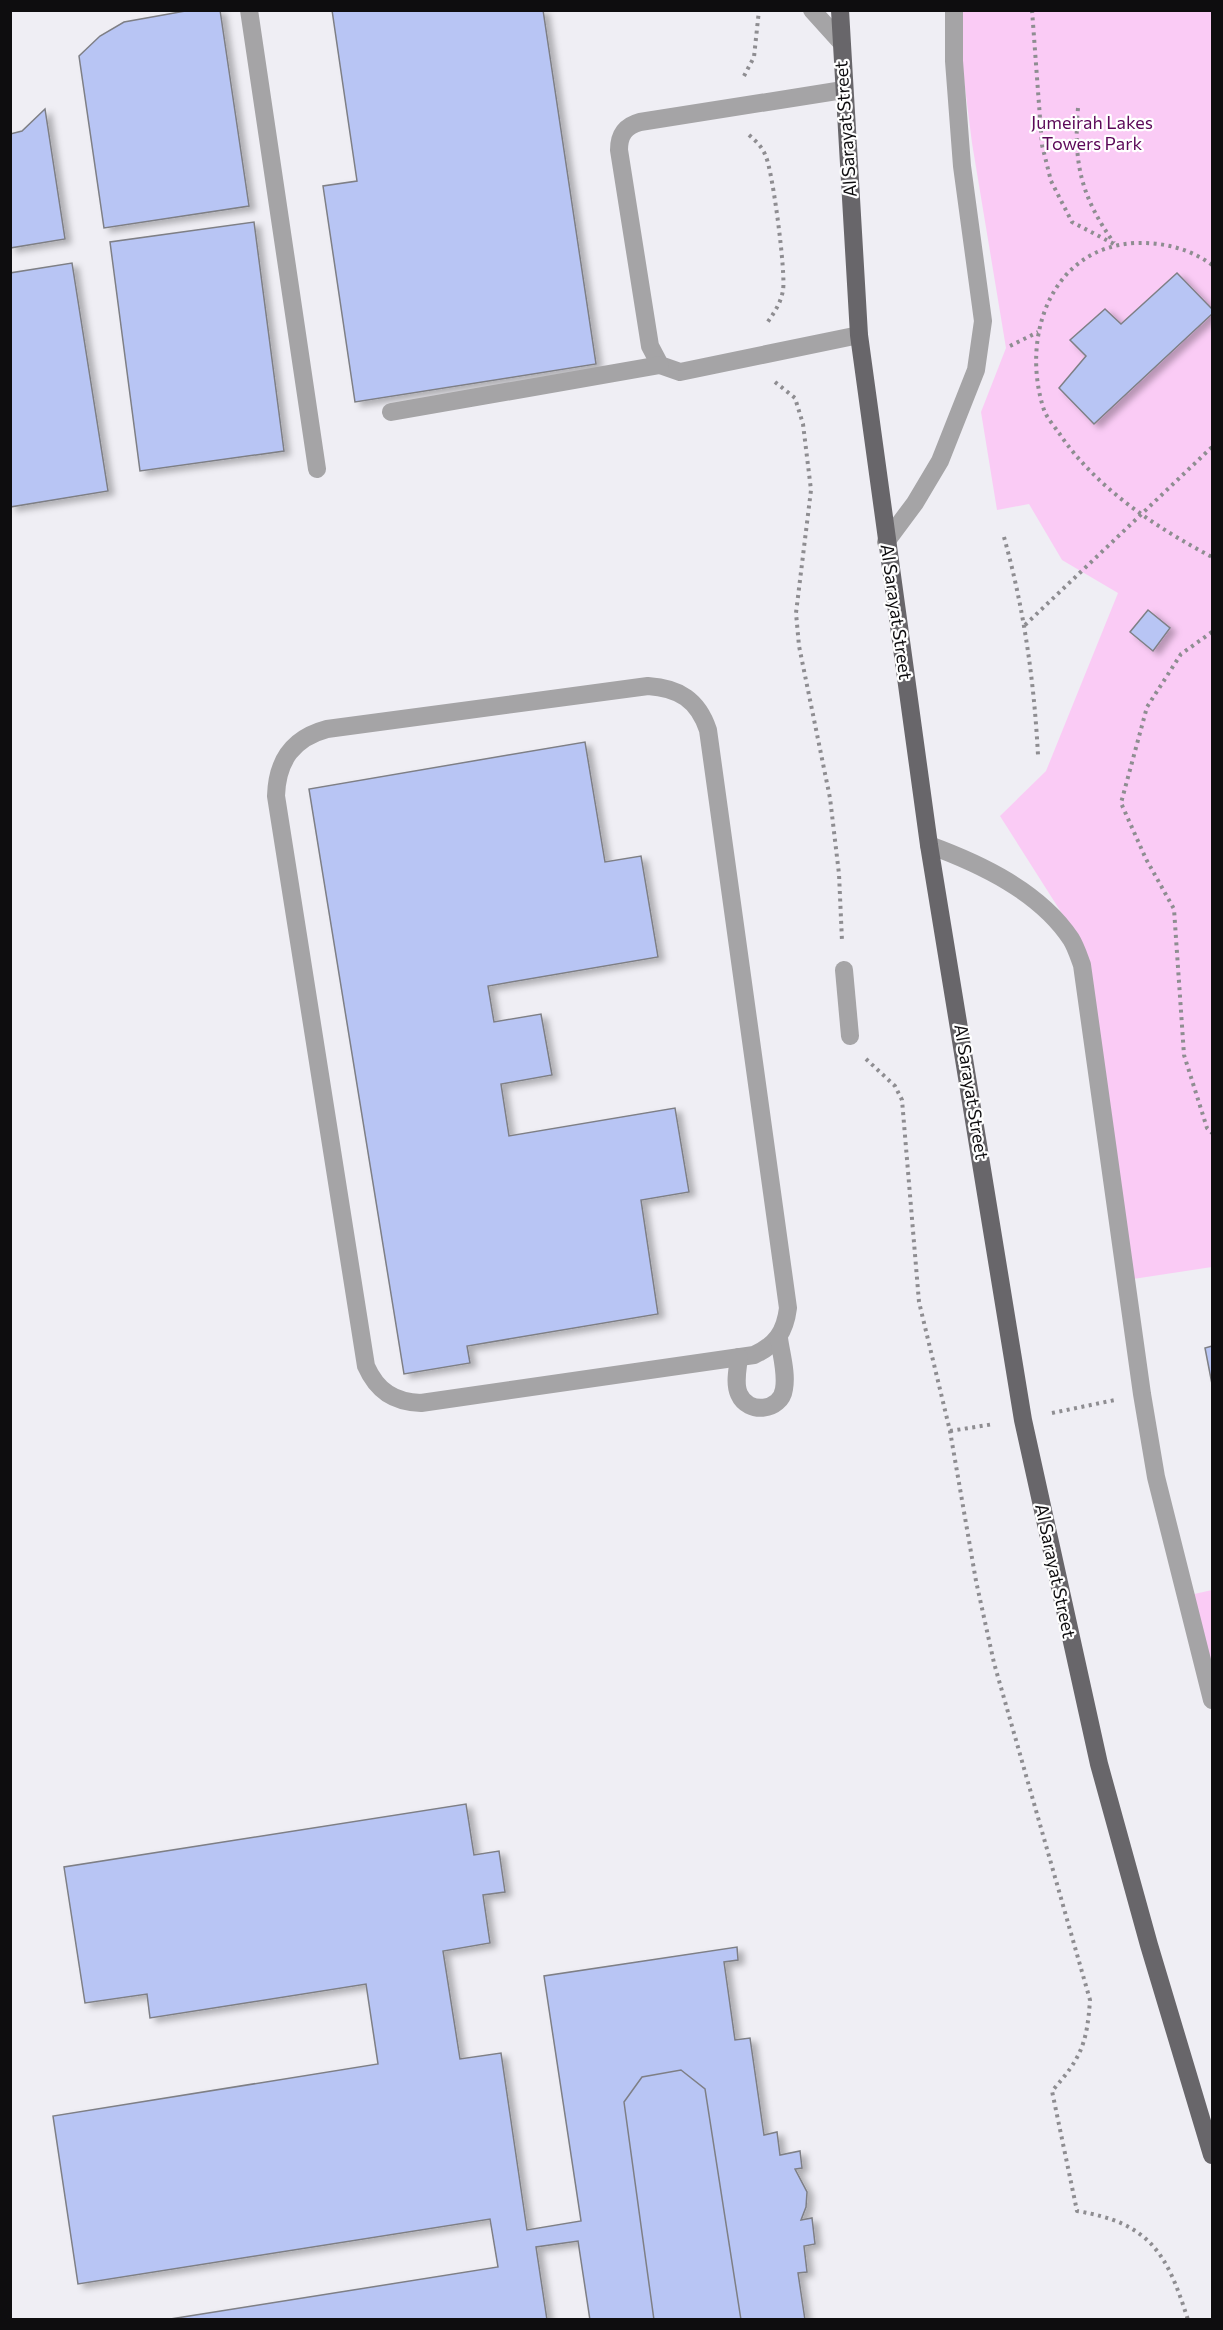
<svg xmlns="http://www.w3.org/2000/svg" width="1223" height="2330" viewBox="0 0 1223 2330" font-family="Commissioner,sans-serif">
<style>
.green{fill:#facbf5}
.building{fill:#b8c5f4;stroke:#7e7f85;stroke-width:1.5;filter:url(#shadow)}
.lines{fill:none;stroke-linecap:round;stroke-linejoin:round}
.path{stroke:#8e8d91;stroke-width:4;stroke-dasharray:3 4.5;stroke-linecap:butt}
.minor{stroke:#a5a4a6;stroke-width:18}
.major{stroke:#68666a;stroke-width:18}
.labels{text-anchor:middle;stroke-width:4.5;stroke-linejoin:round;paint-order:stroke}
.park-label{font-size:18px;fill:#5b0858;stroke:#fff}
.street-label{font-size:18px;fill:#0e0d0f;stroke:#fff}
</style>
<defs>
<filter id="shadow"><feDropShadow dx="6" dy="4" stdDeviation="3" flood-color="#0004"/></filter>
</defs>
<rect width="100%" height="100%" fill="#efeef4"/>
<g class="green">
<path d="M961 11H1212V1267L1120 1281 1068 923 1000 816 1046 771 1118 593 1062 560 1029 504 997 510 981 412 1006 348 972 143 959 40Z"/>
<path d="M1212 1590V1695L1190 1595Z"/>
</g>
<g class="building">
<path d="M220 10 249 206 104 228 79 56 100 36 124 22 191 10Z"/>
<path d="M332 10H543L596 364 355 402 323 186 357 181Z"/>
<path d="M45 109 65 239 10 248V134L22 131Z"/>
<path d="M254 222 284 451 140 471 110 242Z"/>
<path d="M72 263 108 491 10 507V273Z"/>
<path d="M1177 273 1212 309V314L1094 424 1059 388 1086 356 1070 340 1105 309 1121 324Z"/>
<path d="M1148 610 1170 628 1153 651 1130 632Z"/>
<path d="M585 742 605 862 641 856 658 957 488 986 494 1022 541 1014 552 1075 501 1084 509 1136 675 1108 689 1192 641 1200 658 1314 467 1346 470 1363 404 1374 309 789Z"/>
<path d="M1212 1346V1384L1205 1348Z"/>
<path d="M466 1804 474 1855 499 1851 505 1892 483 1895 490 1943 443 1951 460 2059 501 2053 527 2230 581 2221 544 1976 737 1947 738 1960 724 1962 735 2040 750 2038 764 2135 777 2132 780 2155 800 2151 802 2168 795 2169 807 2192 806 2207 801 2220 812 2218 815 2244 804 2246 807 2272 798 2273 805 2320H590L578 2241 536 2247 547 2320H164L498 2267 490 2219 78 2284 53 2116 378 2064 366 1984 150 2018 147 1994 85 2003 64 1867Z"/>
<path d="M681 2070 705 2089 741 2320H654L624 2102 642 2077Z"/>
</g>
<g class="lines">
<g class="path">
<path d="M1032 10 1042 145 1051 181 1072 222 1114 244"/>
<path d="M744 76 754 57 759 10"/>
<path d="M1078 108C1073 164 1082 198 1114 243"/>
<path d="M749 135C757 142 763 148 766 157 773 173 786 274 783 290 781 303 774 313 767 323"/>
<path d="M1212 265C1191 249 1163 242 1136 243 1051 247 1020 337 1044 410 1047 418 1054 426 1059 433 1095 487 1155 527 1212 557"/>
<path d="M1010 346 1038 332"/>
<path d="M775 382 795 398 803 424 811 490 796 613 799 646 830 798 839 874 842 941"/>
<path d="M1004 537C1024 609 1034 680 1038 755"/>
<path d="M1025 625 1212 447"/>
<path d="M1212 632 1181 654 1147 707 1121 803 1146 859 1174 909 1184 1055 1207 1128 1212 1133"/>
<path d="M866 1059 895 1086 902 1100 919 1302 950 1431 976 1581 994 1663 1090 2000C1087 2044 1081 2058 1052 2091L1077 2211C1150 2223 1167 2253 1188 2320"/>
<path d="M1052 1413 1115 1400"/>
<path d="M950 1431 994 1424"/>
</g>
<g class="minor">
<path d="M249 10 317 469"/>
<path d="M812 10 840 41"/>
<path d="M843 90 640 122C625 126 619 135 619 150L650 346 660 365 680 372 859 335"/>
<path d="M391 412 660 365"/>
<path d="M886 542 915 503 940 461 976 370 983 321 962 166 954 61V10"/>
<path d="M648 686C679 688 698 700 708 730L788 1308C785 1332 776 1345 754 1355L421 1403C394 1402 377 1391 366 1366L276 796C277 761 293 738 327 729Z"/>
<path d="M929 845C981 864 1040 892 1071 939 1076 947 1079 957 1082 965L1142 1394 1156 1477 1212 1700"/>
<path d="M844 970 850 1036"/>
<path d="M739 1357C738 1368 734 1383 739 1394 748 1415 781 1411 784 1389 787 1373 781 1354 779 1338"/>
</g>
<path class="major" d="M840 10 859 335 929 845 1023 1420 1099 1764 1149 1945 1212 2155"/>
</g>
<g class="labels">
<g class="park-label">
<text x="1092" y="129">Jumeirah Lakes<tspan x="1092" dy="21">Towers Park</tspan></text>
</g>
<g class="street-label">
<text transform="translate(846 129) rotate(-94)" y="6">Al Sarayat Street</text>
<text transform="translate(896 612) rotate(82)" y="6">Al Sarayat Street</text>
<text transform="translate(971 1092) rotate(81)" y="6">Al Sarayat Street</text>
<text transform="translate(1055 1571) rotate(78)" y="6">Al Sarayat Street</text>
</g>
</g>
<rect width="1223" height="2330" fill="none" stroke="#0e0d0f" stroke-width="24"/>
</svg>
